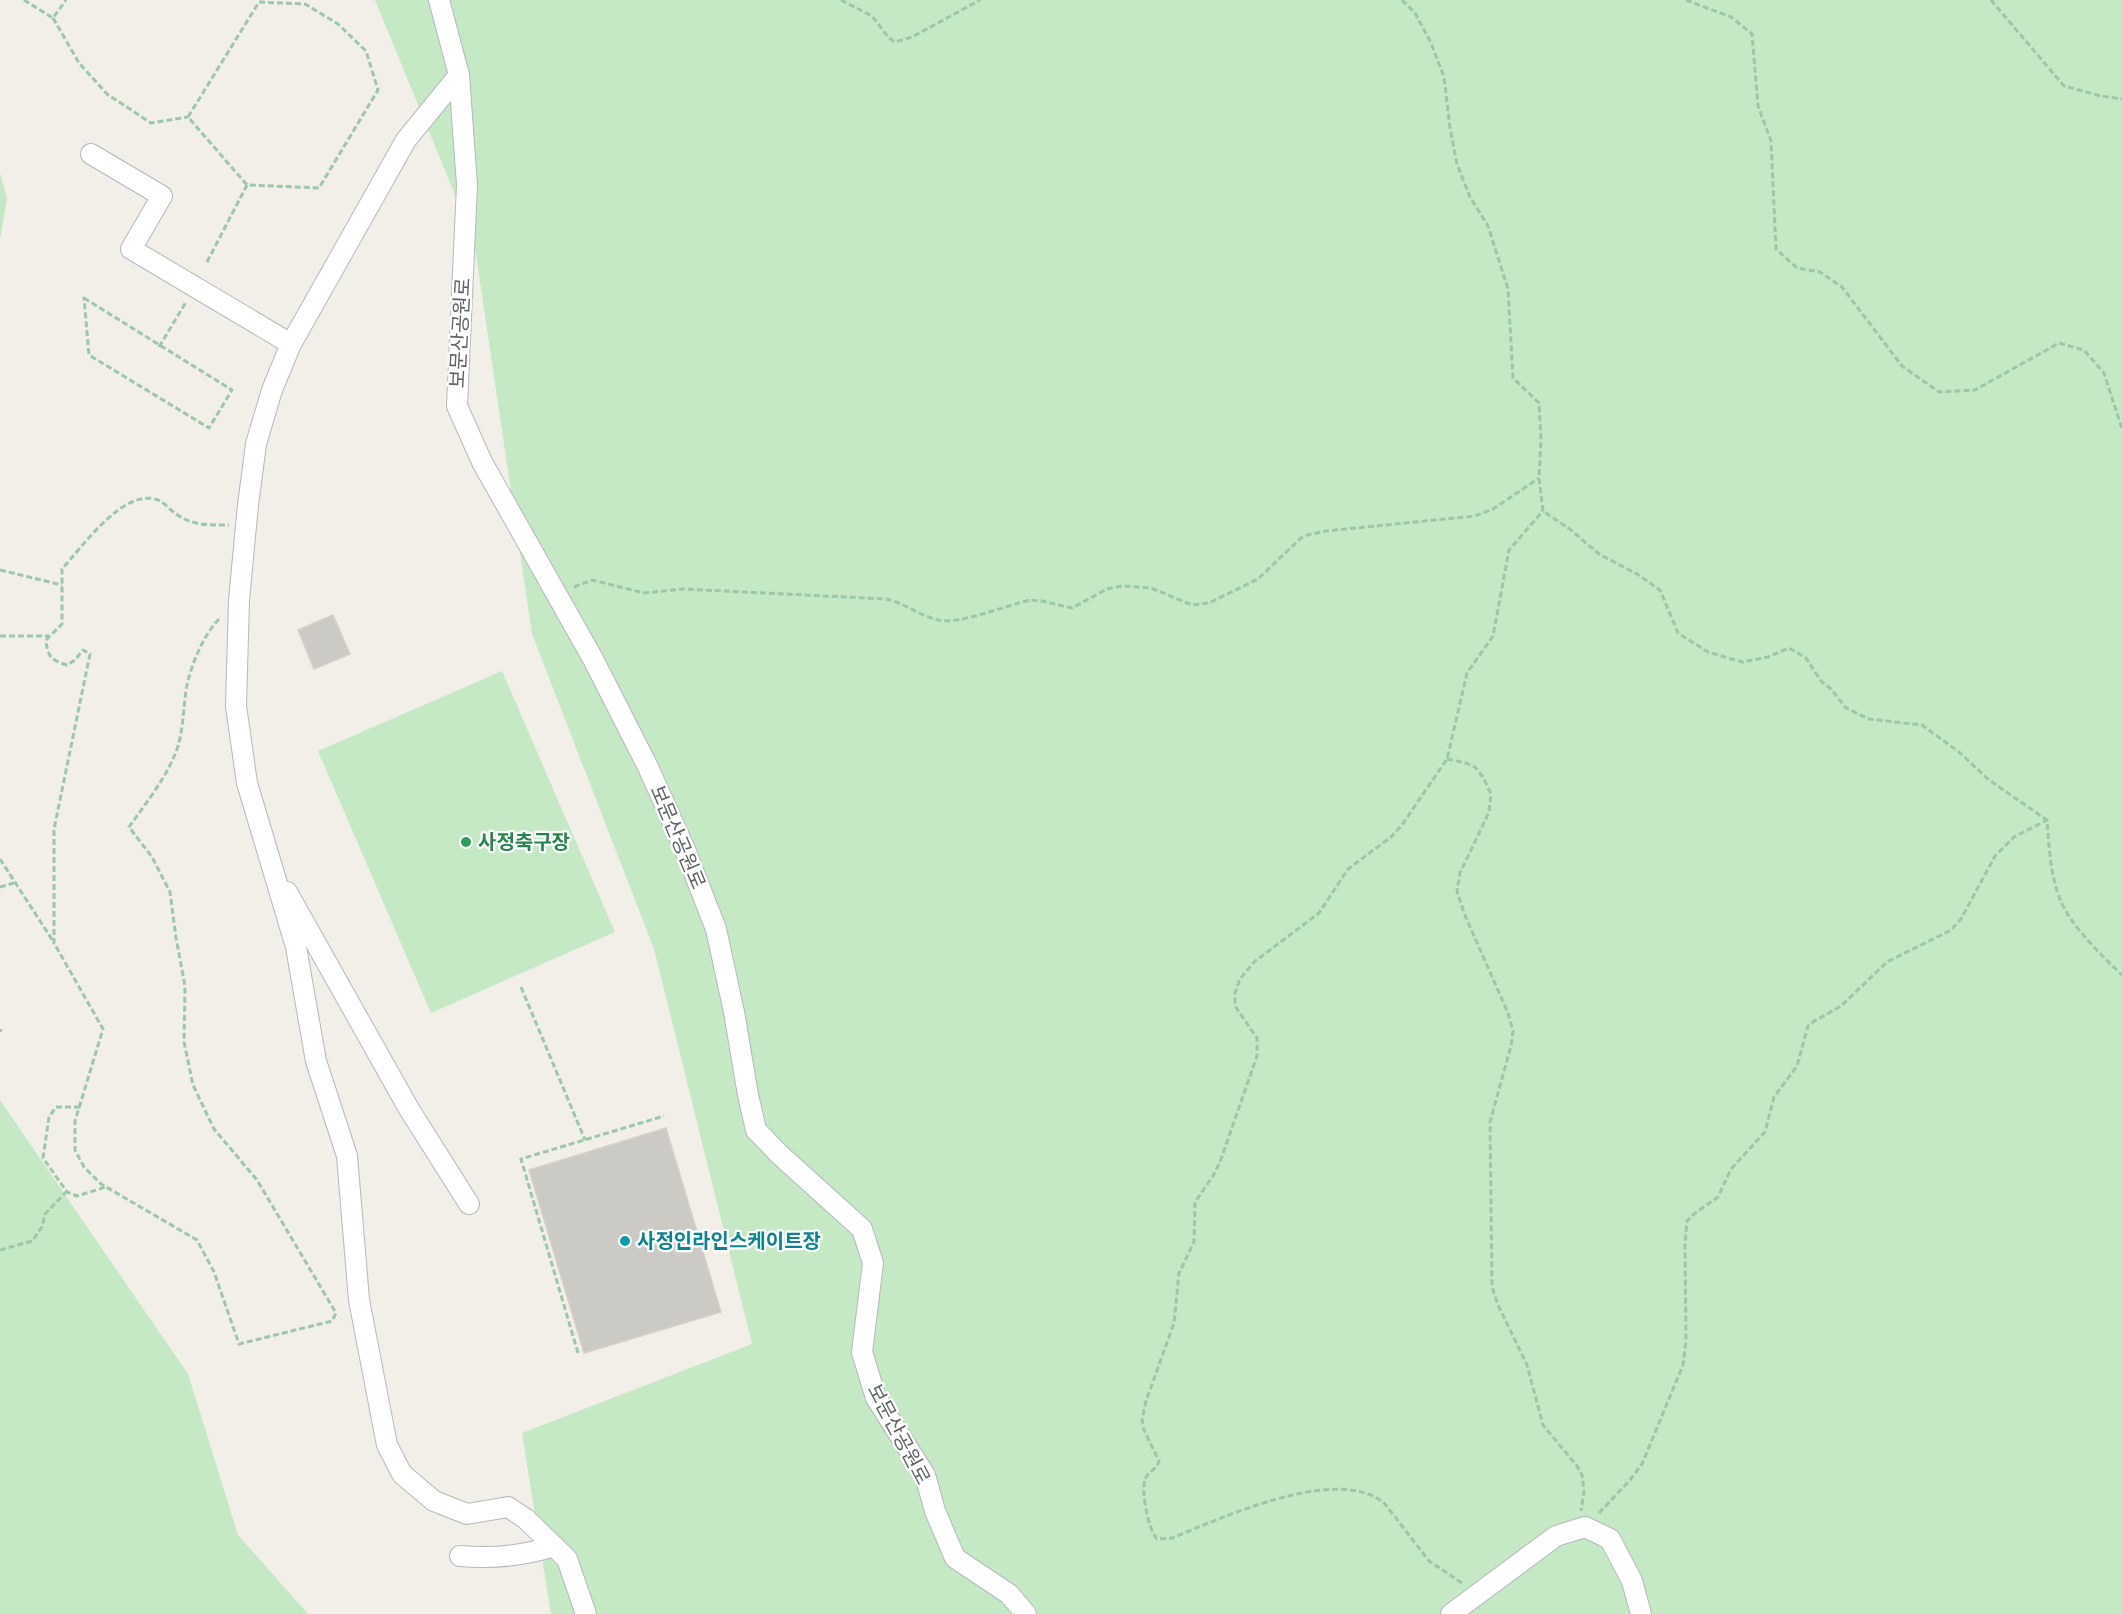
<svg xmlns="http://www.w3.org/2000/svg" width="2122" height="1614" viewBox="0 0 2122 1614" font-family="'Source Sans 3','Noto Sans KR',sans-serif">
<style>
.green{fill:#c5e8c5}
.building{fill:#cccac5;stroke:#d6d1c6;stroke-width:1.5}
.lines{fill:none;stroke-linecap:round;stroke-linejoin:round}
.minor-casing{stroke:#b5b8bc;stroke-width:22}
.path{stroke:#9cc7a9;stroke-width:3;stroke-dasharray:6 3;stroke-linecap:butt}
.minor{stroke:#fff;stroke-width:20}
.leisure-dot{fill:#2e9e5b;stroke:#fff;stroke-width:2}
.culture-dot{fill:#0f9aa8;stroke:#fff;stroke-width:2}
.labels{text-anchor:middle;stroke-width:4.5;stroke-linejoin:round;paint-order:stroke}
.street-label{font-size:20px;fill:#5f6368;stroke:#fff}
.leisure-label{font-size:20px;font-weight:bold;fill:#27864d;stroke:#fff;text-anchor:start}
.culture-label{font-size:20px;font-weight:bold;fill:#0d838f;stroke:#fff;text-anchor:start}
</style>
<rect width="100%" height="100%" fill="#f1efe8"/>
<g class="green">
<path d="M375 0H2122V1614H551L522 1433 752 1344 654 949 532 634 474 241Z"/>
<path d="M0 173 7 198 0 240Z"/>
<path d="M502 671 615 932 431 1013 318 751Z"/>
<path d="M0 1100 188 1374 238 1535 308 1614H0Z"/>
</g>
<g class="building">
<path d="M333 615 350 654 314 669 298 630Z"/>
<path d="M666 1128 721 1312 584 1353 529 1170Z"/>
</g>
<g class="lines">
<g class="minor-casing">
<g id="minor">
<path d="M439 0 459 75 467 185 457 406 482 462 593 659 647 765 684 847 716 929 734 1012 748 1095 756 1130 779 1154 862 1229 873 1263 862 1352 876 1398 925 1475 935 1511 955 1558 1009 1594 1026 1614"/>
<path d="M459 75 406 140 291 344 272 390 256 444 248 505 239 600 236 706 247 783 296 947 316 1061 347 1156 359 1300 387 1445 402 1474 434 1501 467 1514 508 1507 526 1519 567 1559 586 1614"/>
<path d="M91 154 162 196 131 249 291 344"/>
<path d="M287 892 409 1109 469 1204"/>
<path d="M460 1556C492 1559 523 1556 554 1546"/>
<path d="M1451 1614 1556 1536 1585 1527 1610 1539 1632 1581 1641 1614"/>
</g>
</g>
<g class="path">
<path d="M24 0 53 18 66 0"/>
<path d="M841 0 872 16 889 38 895 42 912 37 980 0"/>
<path d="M1402 0 1415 13 1431 43 1444 77 1450 128 1457 164 1470 197 1488 226 1508 289 1513 378 1539 403 1541 439 1539 478 1543 511 1571 530 1599 554 1637 574 1660 590 1678 633 1708 652 1742 662 1768 657 1789 648 1806 658 1821 681 1831 689 1846 708 1869 719 1922 725 1959 752 1989 780 2047 820C2049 846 2050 874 2060 899 2070 925 2102 956 2122 975"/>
<path d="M1686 0 1731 17 1752 34 1758 106 1771 141 1776 249 1797 268 1820 272 1842 287 1902 366 1939 392 1975 390 2059 343 2084 350 2104 373 2122 429"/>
<path d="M1991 0 2064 86 2101 96 2122 99"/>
<path d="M259 2 305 4 338 24 366 51 378 90 319 188 247 185 188 117Z"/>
<path d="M53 18 79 63 107 94 151 123 188 117"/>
<path d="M207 262 247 185"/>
<path d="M84 298 232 390 209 428 89 355Z"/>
<path d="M159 347 186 302"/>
<path d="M0 570 62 585"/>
<path d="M574 587 592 580 644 593 683 589 886 599C905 603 920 616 938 620 958 625 1008 605 1030 600L1042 601 1072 608 1107 589 1122 586 1151 588 1192 605 1209 603 1258 579 1301 538 1307 535 1326 531 1475 516 1493 509 1539 478"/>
<path d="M219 619C203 636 192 663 187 685 183 706 184 728 177 749 167 777 146 803 129 827L152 857 170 892 176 938 185 986 184 1042 193 1085 214 1129 257 1180 336 1313 332 1321 239 1344 214 1272 197 1240 101 1184 84 1167 75 1150V1121L103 1029 54 943V829L90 654 83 650 75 660 67 665C52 661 47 656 46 640L62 624V569C82 547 124 487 158 500 165 503 170 510 176 514 193 526 209 525 229 525"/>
<path d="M0 636H49"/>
<path d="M1447 759 1466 763 1475 767 1483 777 1491 794 1489 812 1460 873 1457 891 1464 913 1508 1013 1513 1031 1511 1046 1490 1122 1492 1287 1498 1305 1527 1365 1543 1425 1577 1466 1582 1475 1584 1491 1581 1511"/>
<path d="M0 859 53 941"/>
<path d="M0 887 14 883"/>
<path d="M521 987 585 1140"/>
<path d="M0 1030 2 1031"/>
<path d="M80 1107H56L49 1117 43 1158 67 1192 77 1196 106 1187"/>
<path d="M0 1250 32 1241 42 1227 45 1214 66 1192"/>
<path d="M578 1353 521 1159 664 1116"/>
<path d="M1599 1513 1630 1480 1642 1464 1683 1365 1686 1341 1685 1244 1687 1221 1694 1214 1718 1197 1731 1169 1765 1132 1774 1097 1797 1066 1808 1026 1813 1022 1841 1006 1887 962 1951 930 1961 919 1995 856 2014 837 2047 820"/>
<path d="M1462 1583 1429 1561 1385 1504C1339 1463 1222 1518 1172 1538L1157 1539C1148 1529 1141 1492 1145 1479 1148 1472 1157 1469 1159 1461L1144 1430 1142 1420 1146 1401 1174 1323 1179 1273 1194 1242 1195 1202 1213 1176 1220 1162 1257 1056V1038L1235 1006V993L1240 979 1254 962 1319 913 1348 869 1391 837 1402 825 1447 759 1467 673 1493 636 1509 550 1543 511"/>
</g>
<use href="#minor" class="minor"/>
</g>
<circle class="leisure-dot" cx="466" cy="842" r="6"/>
<circle class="culture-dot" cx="625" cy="1241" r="6"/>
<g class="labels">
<g class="street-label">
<text transform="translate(460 333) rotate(-87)" y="7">보문산공원로</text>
<text transform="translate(678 837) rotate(67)" y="7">보문산공원로</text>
<text transform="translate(899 1434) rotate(62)" y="7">보문산공원로</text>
</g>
<g class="leisure-label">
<text x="478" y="849">사정축구장</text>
</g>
<g class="culture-label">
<text x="637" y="1248">사정인라인스케이트장</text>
</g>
</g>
</svg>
